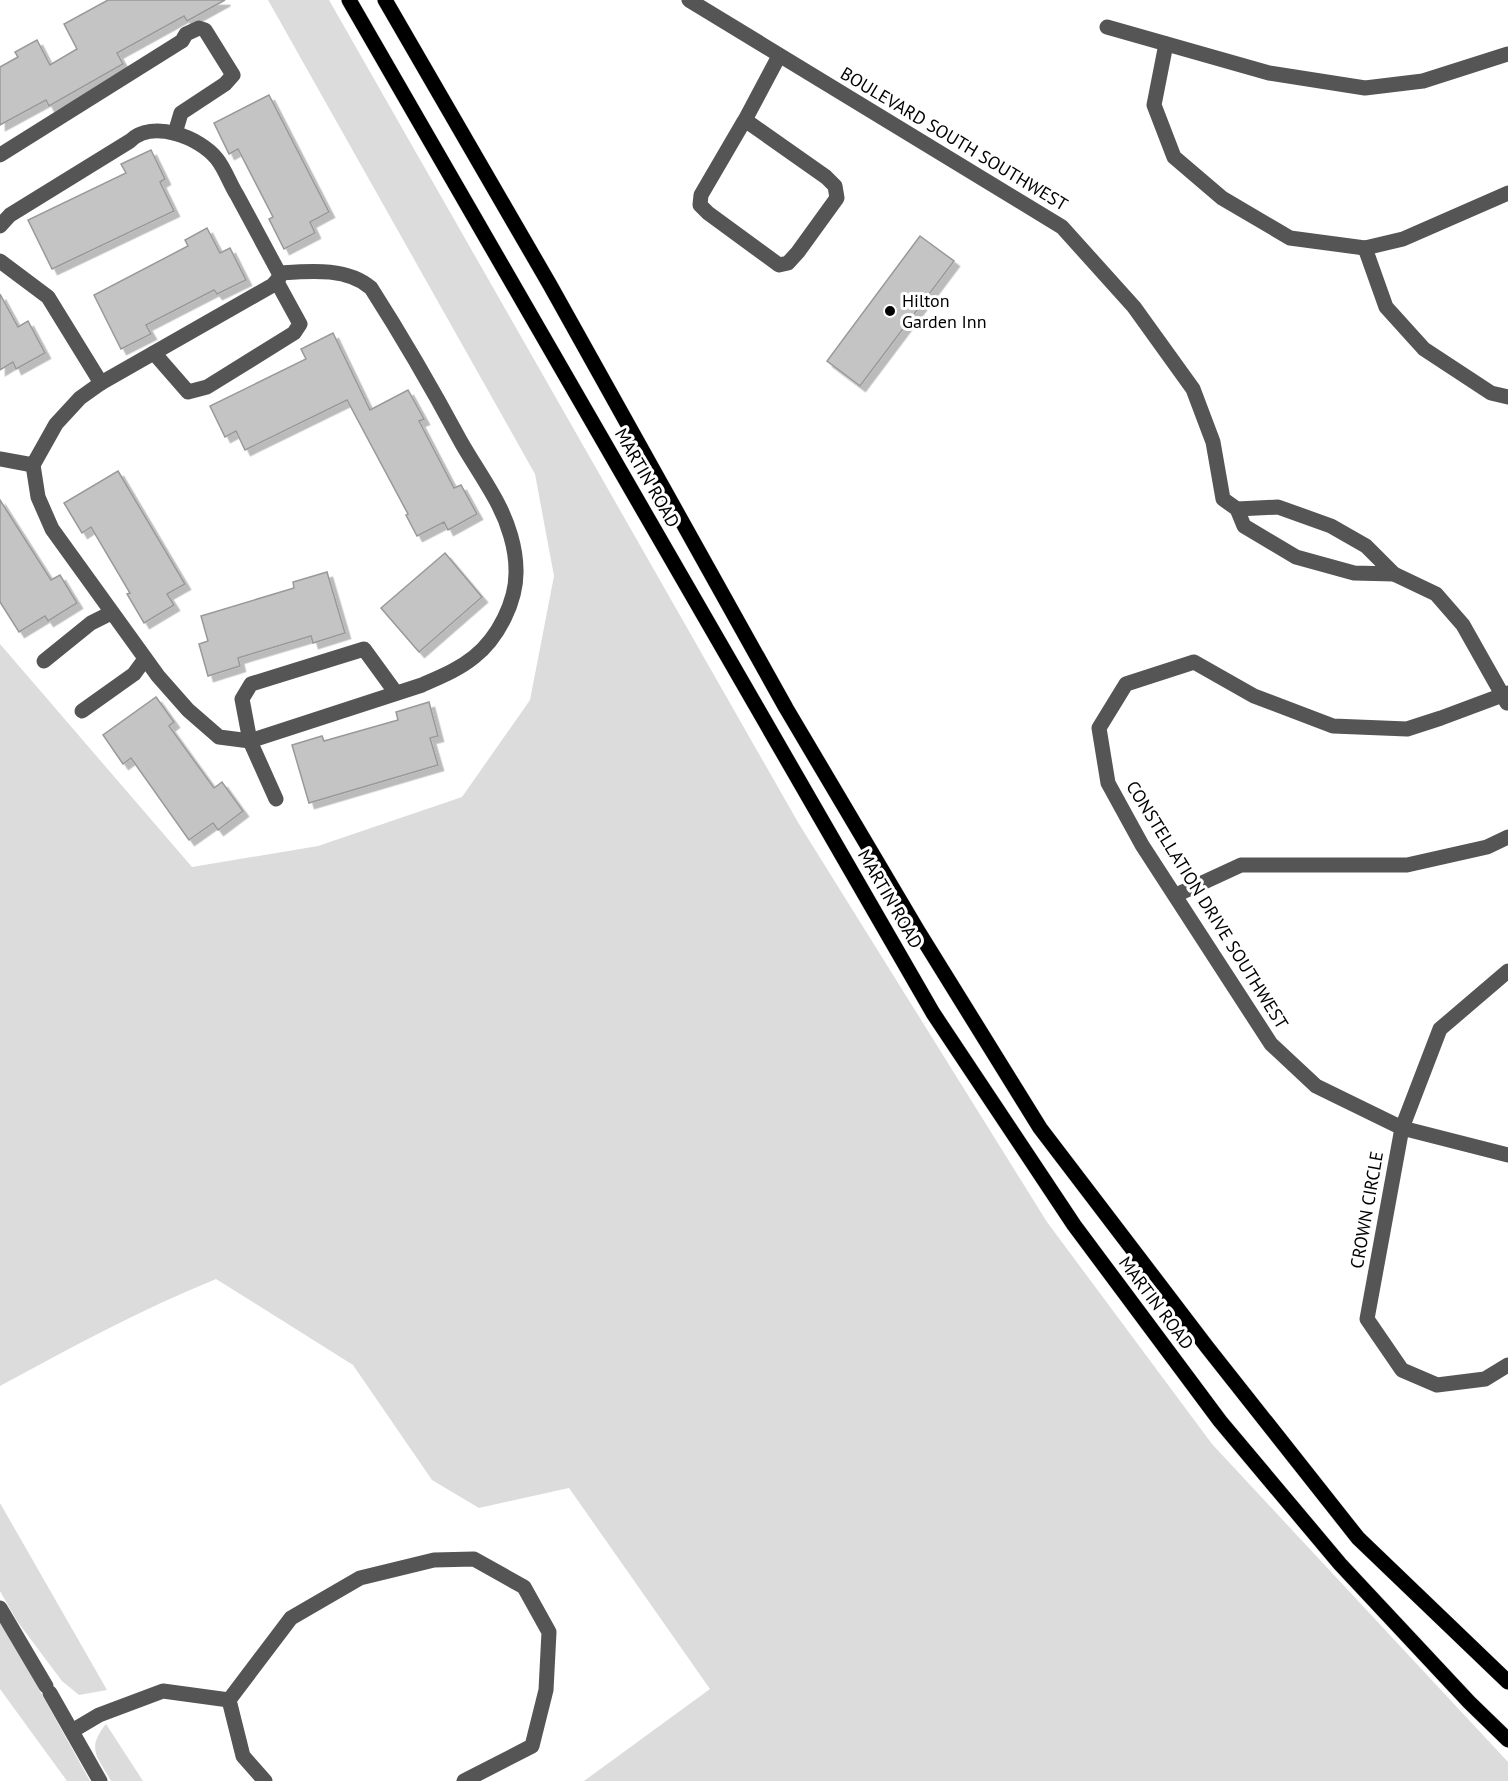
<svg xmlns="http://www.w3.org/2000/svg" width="1508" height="1781" viewBox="0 0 1508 1781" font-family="'PT Sans',sans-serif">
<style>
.green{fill:#dcdcdc}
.building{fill:#c4c4c4;stroke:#999;stroke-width:1.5;filter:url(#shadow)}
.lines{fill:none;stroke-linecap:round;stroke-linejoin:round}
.major-casing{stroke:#dbdbdb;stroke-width:16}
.minor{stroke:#555;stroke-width:15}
.major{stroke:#000;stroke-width:15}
.poi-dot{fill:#000;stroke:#fff;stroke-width:2}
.labels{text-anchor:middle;stroke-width:6;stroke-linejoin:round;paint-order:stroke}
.street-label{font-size:18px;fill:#000;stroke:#fff}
.poi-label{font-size:18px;fill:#000;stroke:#fff;text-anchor:start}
</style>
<defs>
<filter id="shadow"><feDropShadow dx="5.5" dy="5.5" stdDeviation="0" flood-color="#0004"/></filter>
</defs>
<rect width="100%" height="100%" fill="#fff"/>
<g class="green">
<path d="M268 0H329L799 824 1047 1222 1212 1444 1508 1762V1781H584L710 1689 569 1488 479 1508 432 1480 353 1365 216 1279C142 1309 70 1348 0 1386V644L192 867 318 846 462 797 530 700 554 576 535 474Z"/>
<path d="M0 1503 107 1690 79 1695 62 1681 17 1621 0 1591Z"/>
<path d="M0 1619 90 1781H67L0 1689Z"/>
<path d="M106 1724 143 1781H111C97 1756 86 1749 106 1724Z"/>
</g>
<g class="building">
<path d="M108 0H225L187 21 184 16 117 53 123 64 49 106 46 100 0 125V67L18 57 15 52 37 40 50 65 77 49 64 24Z"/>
<path d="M269 95 329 212 310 222 315 233 284 249 269 219 273 217 238 149 229 154 214 123Z"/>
<path d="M151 150 165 179 160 182 174 211 52 269 28 220 126 173 121 164Z"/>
<path d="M207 228 220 253 230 248 246 280 217 294 214 290 146 325 151 334 121 349 94 295 188 246 185 240Z"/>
<path d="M920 236 954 261 860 386 827 361Z"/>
<path d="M0 294 18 327 28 321 45 353 16 369 13 362 0 370Z"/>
<path d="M333 333 370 410 408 390 424 419 419 421 454 488 461 485 477 514 448 530 444 522 417 536 406 515 408 514 347 400 245 450 236 431 225 437 210 406 306 359 301 349Z"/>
<path d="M118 471 185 584 167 594 174 605 144 623 127 594 130 593 91 527 82 533 64 503Z"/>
<path d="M0 500 51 580 60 575 77 603 48 621 45 616 19 632 0 602Z"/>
<path d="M445 553 482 597 419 652 381 608Z"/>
<path d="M327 572 345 633 313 643 311 636 238 658 240 666 208 676 199 644 208 641 201 616 294 588 293 582Z"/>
<path d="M156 697 174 722 169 726 214 788 222 782 243 811 218 830 213 823 189 840 131 758 123 764 103 735Z"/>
<path d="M429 702 438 736 430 738 438 765 309 803 292 745 322 736 324 741 398 720 396 712Z"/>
</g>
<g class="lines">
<g class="major-casing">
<g id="major">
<path d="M349 0 933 1013 1074 1225 1220 1421 1340 1564 1469 1702 1508 1740"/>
<path d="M385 0 550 285 786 708 918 931 1040 1128 1207 1347 1358 1538 1508 1682"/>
</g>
</g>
<g class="minor">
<path d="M689 0 1062 227 1134 307 1193 389 1213 442 1223 499 1237 509 1244 526 1296 557 1354 573 1394 574"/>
<path d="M1107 27 1269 73 1365 88 1423 81 1508 54"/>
<path d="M1166 44 1154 105 1174 157 1222 198 1290 238 1365 248 1403 239 1508 193"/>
<path d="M745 120 826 177 835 186 837 198 798 252 788 263 779 265 708 213 700 205 701 195 743 123 745 120 779 56"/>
<path d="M0 155 182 41 186 34 199 28 205 30 233 75 225 84 181 113 175 133"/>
<path d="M0 226 10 215 130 141C152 119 200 137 217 159 225 169 230 184 237 195 251 221 265 247 279 273V278L273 285 101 383 80 398 56 424 33 465 0 459"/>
<path d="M1365 248 1386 307 1424 349 1491 393 1508 397"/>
<path d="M0 261 48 297 101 383"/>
<path d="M154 353 188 392 207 387 294 333 300 324 277 282"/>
<path d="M33 465 38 497 52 529 158 676 188 710 219 737 250 741 422 685C440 677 458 670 474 657 498 638 517 601 516 570 516 548 508 523 498 504 487 483 473 463 461 442 433 390 403 338 371 288 347 267 309 271 279 273"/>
<path d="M1237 509 1278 507 1331 526 1366 546 1394 574 1436 594 1463 625 1507 703"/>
<path d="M44 661 91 623 111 613"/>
<path d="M1508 693 1441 718 1407 729 1333 726 1254 696 1194 662 1126 684 1099 728 1108 783 1142 845 1271 1044 1316 1086 1402 1128 1508 1155"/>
<path d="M82 711 134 674 145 659"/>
<path d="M276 799 250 741 242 699 251 684 364 649 396 693"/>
<path d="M1176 895 1241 865H1407L1487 847 1508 837"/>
<path d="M1508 971 1440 1029 1402 1128 1367 1319 1402 1370 1437 1385 1485 1379 1508 1365"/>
<path d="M0 1608 46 1686"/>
<path d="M50 1693 100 1781"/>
<path d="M72 1731 99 1715 163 1691 229 1700"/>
<path d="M265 1781 243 1756 229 1700 291 1618 360 1578 434 1560 474 1559 524 1587 549 1632 546 1690 532 1746 464 1781"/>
</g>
<use href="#major" class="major"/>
</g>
<circle class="poi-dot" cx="890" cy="311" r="6"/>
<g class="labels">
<g class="street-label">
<text transform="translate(954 139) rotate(31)" y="6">BOULEVARD SOUTH SOUTHWEST</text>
<text transform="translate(647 478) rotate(60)" y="6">MARTIN ROAD</text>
<text transform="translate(890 899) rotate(60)" y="6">MARTIN ROAD</text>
<text transform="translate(1207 905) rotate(58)" y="6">CONSTELLATION DRIVE SOUTHWEST</text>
<text transform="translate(1367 1210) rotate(-80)" y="6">CROWN CIRCLE</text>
<text transform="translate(1156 1303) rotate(53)" y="6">MARTIN ROAD</text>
</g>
<g class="poi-label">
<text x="902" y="307">Hilton<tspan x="902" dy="21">Garden Inn</tspan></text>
</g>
</g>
</svg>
